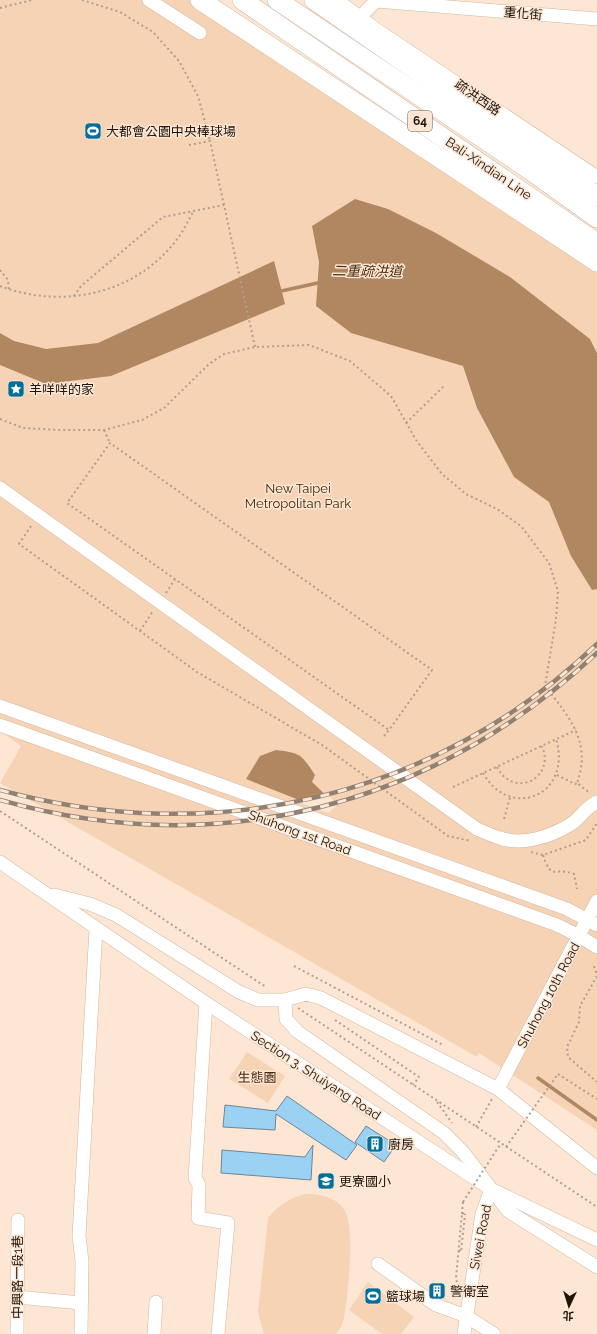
<svg xmlns="http://www.w3.org/2000/svg" width="597" height="1334" viewBox="0 0 597 1334" font-family="Raleway,'Noto Sans TC',sans-serif">
<style>
.green{fill:#f7d3b5}
.water{fill:#b18762}
.pier{fill:#fde7d4}
.lines{fill:none;stroke-linecap:round;stroke-linejoin:round}
.stream{stroke:#b18762;stroke-width:3.5}
.building{fill:#9bd2f3;stroke:#698799}
.minor-casing{stroke:#d1b7a0;stroke-width:14}
.highway-casing{stroke:#d1b7a0;stroke-width:20}
.path{stroke:#b09e8f;stroke-width:2;stroke-dasharray:2 3;stroke-linecap:butt}
.minor{stroke:#fff;stroke-width:13}
.highway{stroke:#fff;stroke-width:19}
.rail-casing{stroke:#918173;stroke-width:4.5}
.rail{stroke:#fde7d4;stroke-width:3;stroke-dasharray:9;stroke-linecap:butt}
.path-bridge{stroke:#b09e8f;stroke-width:2;stroke-dasharray:2 3;stroke-linecap:butt}
.labels{text-anchor:middle;stroke-width:3;stroke-linejoin:round;paint-order:stroke}
.shield{fill:#fde7d4;stroke:#625449;stroke-width:1}
.shield-label{font-size:12px;font-weight:bold;fill:#1f150d}
.street-label{font-size:13px;fill:#1f150d;stroke:#fde7d4}
.poi-label{font-size:13px;fill:#1f150d;stroke:#fde7d4;text-anchor:start}
.park-label{font-size:13px;fill:#47290a;stroke:#fde7d4}
.water-label{font-size:14px;font-style:italic;fill:#4e3012;stroke:#fde7d4}
</style>
<rect width="100%" height="100%" fill="#fde7d4"/>
<g class="green">
<path d="M0 0H211L597 259V1130L479 1053 477 1057 0 783 21 746 0 731Z"/>
<path d="M247 1052 285 1076 268 1103 229 1079Z"/>
<path d="M305 1194C320 1194 337 1197 345 1211 355 1228 348 1297 344 1318 343 1324 340 1329 336 1334H264L258 1312 268 1218C278 1205 290 1198 305 1194Z"/>
<path d="M368 1282 414 1317 401 1334H382L349 1310Z"/>
</g>
<g class="water">
<path d="M355 199 388 209 436 233 510 277 590 339 597 353V589L592 590 571 556 549 502 514 477 477 408 463 366 351 333 316 306 319 262 312 226Z"/>
<path d="M274 261 285 304 111 376 46 384 0 365V333L14 341 46 349 98 343Z"/>
<path d="M276 750C301 753 301 754 315 775L312 782 332 801 327 811 246 779 260 756Z"/>
</g>
<path class="pier" d="M326 793 333 800 336 806 328 813 295 801Z"/>
<g class="lines">
<g class="stream">
<path d="M277 292 322 282"/>
<path d="M538 1078 597 1120"/>
</g>
</g>
<g class="building">
<path d="M287 1096 357 1145 346 1160 276 1114 275 1130 223 1127 225 1105 276 1111Z"/>
<path d="M366 1126 396 1145 384 1162 355 1142Z"/>
<path d="M313 1145 311 1180 221 1173 222 1150 305 1157Z"/>
<path d="M435 1284 443 1290 439 1297 430 1291Z"/>
</g>
<g class="lines">
<g class="minor-casing">
<g id="minor">
<path d="M149 0 200 33"/>
<path d="M337 0 377 30 597 177"/>
<path d="M359 18 376 1 597 19"/>
<path d="M0 488 477 829C485 832 492 836 500 838 523 846 552 836 571 824 581 817 586 807 597 802"/>
<path d="M0 706 567 909 597 925"/>
<path d="M0 725 557 925 579 936 597 947"/>
<path d="M0 862 206 1003 491 1189 597 1240"/>
<path d="M54 895 90 904 116 915 239 992 258 1000H285"/>
<path d="M206 1003 195 1178 199 1185 198 1218 228 1223 218 1334"/>
<path d="M498 1089 597 901"/>
<path d="M597 1168 498 1089 321 998 306 994 285 1000 286 1019 298 1032 444 1133 463 1152 508 1211 597 1267"/>
<path d="M378 1264 436 1305 466 1316 494 1334"/>
<path d="M17 1297 81 1303"/>
<path d="M17 1334 18 1220"/>
<path d="M81 1334 82 1261 79 1236 96 928"/>
<path d="M154 1334 156 1302"/>
<path d="M464 1334 482 1214 491 1189"/>
</g>
</g>
<g class="highway-casing">
<g id="highway">
<path d="M200 0 597 262"/>
<path d="M242 0 597 243"/>
<path d="M277 0 530 170 597 218"/>
<path d="M314 0 597 196"/>
</g>
</g>
<g class="path">
<path d="M82 0 120 12 153 32 179 61 198 96 210 141"/>
<path d="M0 8 32 0"/>
<path d="M189 145 210 141 255 347"/>
<path d="M0 270 8 280 9 290"/>
<path d="M0 286C63 310 137 294 178 238 184 230 188 221 193 212"/>
<path d="M74 296 81 286 163 217 224 205"/>
<path d="M0 419 23 428 61 430H104L142 420 164 408 209 364 224 354 255 347 309 345 350 361 391 396 416 440 442 474 466 494 497 509 521 526 549 563 558 591 556 619 545 686C569 717 592 742 577 783L590 793"/>
<path d="M406 423 444 386"/>
<path d="M104 430 110 443"/>
<path d="M31 526 19 544 197 672 322 745 448 836 471 841"/>
<path d="M166 593 175 579"/>
<path d="M140 631 153 611"/>
<path d="M384 736 389 730 432 670 110 443 67 503 389 730"/>
<path d="M497 767C513 799 556 779 542 746"/>
<path d="M483 773C511 822 573 794 556 739"/>
<path d="M557 775 575 784 577 783"/>
<path d="M453 787 576 730"/>
<path d="M0 811 266 987"/>
<path d="M504 819 510 797"/>
<path d="M531 852 543 855 586 840 597 823"/>
<path d="M543 855C552 882 554 866 574 874L577 889"/>
<path d="M294 966 443 1045"/>
<path d="M594 966 597 975"/>
<path d="M597 976 580 1006 579 1022 567 1047 568 1057 597 1082"/>
<path d="M298 1008 597 1207"/>
<path d="M335 1020 419 1077 413 1085"/>
<path d="M558 1074 597 1099"/>
<path d="M437 1102 452 1123"/>
<path d="M476 1127 492 1099"/>
<path d="M462 1214 463 1202"/>
<path d="M459 1250 461 1252 465 1214"/>
<path d="M458 1287 456 1278 462 1213 465 1214"/>
</g>
<use href="#minor" class="minor"/>
<use href="#highway" class="highway"/>
<g class="rail-casing">
<g id="rail">
<path d="M0 790C213 849 436 798 597 644"/>
<path d="M0 800C218 862 432 807 597 653"/>
</g>
</g>
<use href="#rail" class="rail"/>
<g class="path-bridge">
<path d="M506 1147 558 1074"/>
<path d="M463 1202 501 1143"/>
</g>
</g>
<defs>
<g id="stadium-square" transform="scale(0.9)"><rect x="-9" y="-9" width="18" height="18" rx="4" fill="#006f9b" stroke="#fde7d4"/><path d="M0-5a6.5 5 0 1 0 0 10a6.5 5 0 1 0 0-10ZM-3.5-1.8h7v3.6h-7Z" fill="#fff"/></g>
<g id="sight-square" transform="scale(0.9)"><rect x="-9" y="-9" width="18" height="18" rx="4" fill="#006f9b" stroke="#fde7d4"/><path d="M0-6L1.8-2.2L6-1.7L2.9 1.2L3.7 5.4L0 3.3L-3.7 5.4L-2.9 1.2L-6-1.7L-1.8-2.2Z" fill="#fff"/></g>
<g id="building-square" transform="scale(0.9)"><rect x="-9" y="-9" width="18" height="18" rx="4" fill="#006f9b" stroke="#fde7d4"/><path d="M-4-6H4V6H1V3H-1V6H-4ZM-2.5-4.3h1.7v1.8h-1.7ZM.8-4.3h1.7v1.8H.8ZM-2.5-1h1.7V.8h-1.7ZM.8-1h1.7V.8H.8Z" fill="#fff"/></g>
<g id="school-square" transform="scale(0.9)"><rect x="-9" y="-9" width="18" height="18" rx="4" fill="#006f9b" stroke="#fde7d4"/><path d="M0-5L7-2L0 1L-7-2ZM-4 1L0 2.5L4 1V4Q0 6-4 4Z" fill="#fff"/></g>
</defs>
<g fill-rule="evenodd">
<use href="#stadium-square" x="93" y="131"/>
<use href="#sight-square" x="16" y="389"/>
<use href="#building-square" x="375" y="1144"/>
<use href="#school-square" x="326" y="1181"/>
<use href="#building-square" x="437" y="1291"/>
<use href="#stadium-square" x="373" y="1296"/>
</g>
<g class="labels">
<rect class="shield" x="408" y="111" width="24" height="20" rx="3"/>
<g class="shield-label">
<text x="420" y="125">64</text>
</g>
<g class="street-label">
<text transform="translate(523 13) rotate(5)" y="5">重化街</text>
<text transform="translate(478 97) rotate(34)" y="5">疏洪西路</text>
<text transform="translate(489 168) rotate(34)" y="5">Bali-Xindian Line</text>
<text transform="translate(300 832) rotate(20)" y="5">Shuhong 1st Road</text>
<text transform="translate(548 995) rotate(-62)" y="5">Shuhong 10th Road</text>
<text transform="translate(316 1075) rotate(33)" y="5">Section 3, Shuiyang Road</text>
<text transform="translate(480 1237) rotate(-79)" y="5">Siwei Road</text>
<text transform="translate(17 1277) rotate(-90)" y="5">中興路一段1巷</text>
</g>
<g class="poi-label">
<text x="106" y="136">大都會公園中央棒球場</text>
<text x="29" y="394">羊咩咩的家</text>
<text x="388" y="1149">廚房</text>
<text x="339" y="1186">更寮國小</text>
<text x="450" y="1296">警衛室</text>
<text x="386" y="1301">籃球場</text>
</g>
<g class="park-label">
<text x="298" y="493">New Taipei<tspan x="298" dy="15">Metropolitan Park</tspan></text>
<text x="257" y="1082">生態園</text>
</g>
<g class="water-label">
<text transform="translate(367 271) rotate(1)" y="5">二重疏洪道</text>
</g>
</g>
<g transform="translate(569 1306) rotate(184)" stroke="#fde7d4" stroke-width="3" paint-order="stroke">
<path d="M0-3L7 15L0 10L-7 15Z" fill="#1f150d"/>
<text y="-6" font-size="11" font-weight="bold" text-anchor="middle" fill="#1f150d">北</text>
</g>
</svg>
